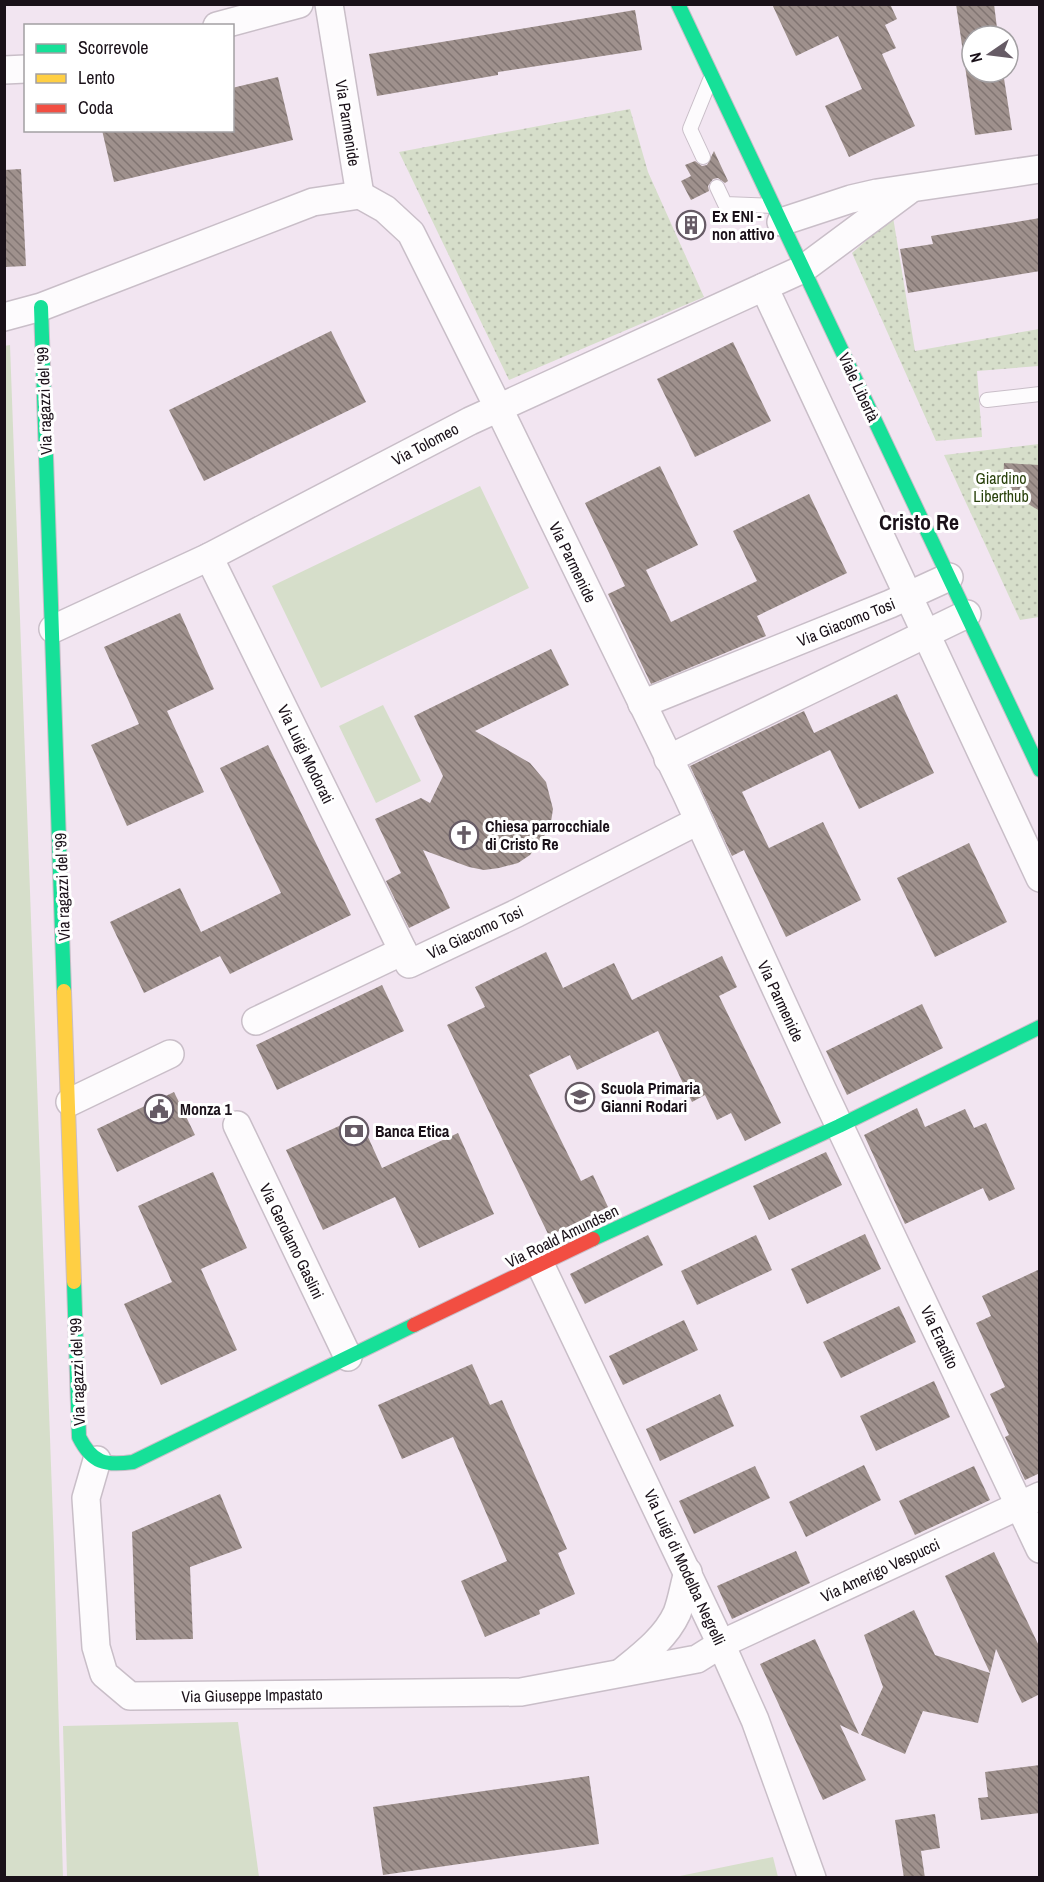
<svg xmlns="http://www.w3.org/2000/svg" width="1044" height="1882" viewBox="0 0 1044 1882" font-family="'Archivo Narrow',sans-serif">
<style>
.grass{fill:#d6deca}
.park{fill:url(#park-dots)}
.building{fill:url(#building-back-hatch)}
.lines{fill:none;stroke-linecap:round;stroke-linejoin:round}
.lane-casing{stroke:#c9bec8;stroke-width:16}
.street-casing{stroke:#c9bec8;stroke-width:30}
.fast-casing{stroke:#c9bec8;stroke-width:16}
.slow-casing{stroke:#c9bec8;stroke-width:16}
.jam-casing{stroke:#c9bec8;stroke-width:16}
.lane{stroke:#fdfbfd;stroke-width:14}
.street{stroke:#fdfbfd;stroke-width:27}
.fast{stroke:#16e098;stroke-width:14}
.slow{stroke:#ffcf43;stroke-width:14}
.jam{stroke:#f24e42;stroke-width:14}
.labels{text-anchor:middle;stroke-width:6;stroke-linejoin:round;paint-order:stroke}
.street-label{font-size:16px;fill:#1a1119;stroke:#fff}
.poi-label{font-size:16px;font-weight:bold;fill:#1a1119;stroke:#fff;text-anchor:start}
.park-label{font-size:16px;fill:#29410c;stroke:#fff}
.district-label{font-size:22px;font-weight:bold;fill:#1a1119;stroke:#fff}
</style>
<defs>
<pattern id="park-dots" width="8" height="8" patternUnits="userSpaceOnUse" patternTransform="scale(1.5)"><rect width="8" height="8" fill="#d6deca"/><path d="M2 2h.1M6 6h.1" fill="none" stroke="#b7bdad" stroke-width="1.8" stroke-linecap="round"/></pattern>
<pattern id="building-back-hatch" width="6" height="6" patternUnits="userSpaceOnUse" patternTransform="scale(1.5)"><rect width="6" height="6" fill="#9f918d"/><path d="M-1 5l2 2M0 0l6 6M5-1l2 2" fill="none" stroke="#817572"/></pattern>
</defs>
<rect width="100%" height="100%" fill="#f2e5f1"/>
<g class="grass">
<path d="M10 345 54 1547 63 1878 4 1877V346Z"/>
<path d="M480 486 529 588 321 688 272 586Z"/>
<path d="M383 705 421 781 376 803 339 726Z"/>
<path d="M238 1722 259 1877H67L63 1726Z"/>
<path d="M773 1857 778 1877H675Z"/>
</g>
<g class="park">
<path d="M630 109 648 172 704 297 509 380 399 152Z"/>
<path d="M893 217 915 351 1039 329V366L977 371 982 437 936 441 852 253Z"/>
<path d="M1039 444V617L1020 620 944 455Z"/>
</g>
<g class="building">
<path d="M772 4H890L897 19 885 25 896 48 882 54 915 126 849 157 825 106 862 89 838 36 796 56Z"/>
<path d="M956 4H994L998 36H972V72H1003L1012 130 975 135Z"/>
<path d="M635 10 642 50 498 72V75L377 96 369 54Z"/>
<path d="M278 77 293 140 114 182 102 130H232V88Z"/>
<path d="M714 151 728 181 725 183 718 178 713 179 708 186 709 191 691 200 681 181 691 176 685 165 695 161 702 166 707 165Z"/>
<path d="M21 169 26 266 4 267V170Z"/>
<path d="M1040 218V271L908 293 900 249 933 244 931 236Z"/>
<path d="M331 331 366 402 204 481 169 410Z"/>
<path d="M733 342 771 421 695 457 657 379Z"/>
<path d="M1004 463 1040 465V511L1013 495 1003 485Z"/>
<path d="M660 466 698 545 646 570 671 622 757 581 733 531 809 494 847 573 757 616 766 636 651 684 608 594 625 586 585 503Z"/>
<path d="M180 613 214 689 167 711 204 792 127 826 91 745 139 724 104 647Z"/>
<path d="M551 649 569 685 475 731 530 763 546 782 553 809 550 828 530 855 518 863 499 868 484 870 469 867 423 850 450 908 409 928 386 881 401 873 375 819 421 798 430 803 443 776 414 716Z"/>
<path d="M897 694 934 773 859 809 830 750 742 792 769 848 823 822 861 900 786 937 744 850 732 856 690 766 804 711 814 733Z"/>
<path d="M268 745 351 915 230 974 220 956 144 993 110 922 180 888 201 932 281 893 220 768Z"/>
<path d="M969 843 1007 922 935 957 897 878Z"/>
<path d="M546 952 563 988 614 963 632 1000 722 956 737 987 719 996 781 1123 745 1141 731 1113 717 1120 705 1095 692 1102 658 1031 577 1070 570 1055 529 1075 581 1181 593 1175 608 1207 549 1236 447 1025 485 1007 475 987Z"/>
<path d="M382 985 404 1031 277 1090 256 1045Z"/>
<path d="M922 1004 943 1048 847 1095 826 1051Z"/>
<path d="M174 1092 195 1135 117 1172 97 1129Z"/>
<path d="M917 1108 925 1127 965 1109 974 1128 986 1123 1015 1189 989 1201 983 1188 905 1224 864 1135Z"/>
<path d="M359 1117 382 1168 458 1133 494 1214 419 1248 395 1197 323 1230 286 1150Z"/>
<path d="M826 1152 842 1185 769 1220 753 1186Z"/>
<path d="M213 1172 247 1248 201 1269 237 1350 161 1385 124 1304 172 1282 138 1206Z"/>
<path d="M865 1234 881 1269 807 1304 791 1269Z"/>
<path d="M648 1235 663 1265 585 1304 570 1274Z"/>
<path d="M756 1235 772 1270 697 1305 681 1271Z"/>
<path d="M1040 1269V1473L1025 1480 1005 1437 1009 1435 990 1394 1005 1387 976 1323 991 1316 982 1296Z"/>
<path d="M899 1306 916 1342 841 1378 823 1342Z"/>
<path d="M684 1320 698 1350 623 1385 609 1356Z"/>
<path d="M472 1364 490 1405 502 1400 567 1549 558 1553 575 1594 539 1610 540 1614 485 1637 461 1581 507 1561 453 1437 402 1459 378 1405Z"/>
<path d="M934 1381 950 1417 876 1451 860 1416Z"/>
<path d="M720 1394 734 1426 660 1461 646 1429Z"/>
<path d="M864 1465 881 1500 806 1537 789 1502Z"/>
<path d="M755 1466 770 1498 694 1534 679 1501Z"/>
<path d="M974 1466 990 1500 915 1535 899 1501Z"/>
<path d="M220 1494 242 1548 190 1567 193 1639 136 1640 132 1532Z"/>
<path d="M796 1551 810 1583 732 1619 717 1586Z"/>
<path d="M994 1552 1040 1648V1694L1022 1703 996 1649 990 1673 945 1576Z"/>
<path d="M914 1610 935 1655 990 1673 978 1723 923 1711 905 1754 861 1735 883 1687 864 1635Z"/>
<path d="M815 1639 859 1734 840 1725 866 1780 823 1800 760 1664Z"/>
<path d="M1040 1765V1813L981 1820 978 1798 988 1797 985 1772Z"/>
<path d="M589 1776 599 1844 383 1875 373 1807Z"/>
<path d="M935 1814 940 1848 921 1851 925 1878H904L895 1820Z"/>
</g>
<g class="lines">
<g class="lane-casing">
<g id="lane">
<path d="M703 157 690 129 710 80"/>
<path d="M717 187 725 204 773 206"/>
<path d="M987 400 1040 394"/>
</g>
</g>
<g class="street-casing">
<g id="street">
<path d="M329 4 360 195"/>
<path d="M217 26 299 4"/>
<path d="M4 70 26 69"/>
<path d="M360 195 385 209 411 233 499 409 686 793 822 1089 1040 1549"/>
<path d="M781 222 851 199 877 193 1040 169"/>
<path d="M764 287 1040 878"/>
<path d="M4 317 41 307 313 202 360 195"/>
<path d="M209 557 403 951"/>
<path d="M53 629 209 557 470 421 803 269 908 191"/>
<path d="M642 704 890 604 949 577"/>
<path d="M668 759 967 614"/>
<path d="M256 1021 403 951 409 964 517 913 698 821"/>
<path d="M70 1102 170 1054"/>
<path d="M237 1125 348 1357"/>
<path d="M540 1264 721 1644 755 1720 812 1878"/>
<path d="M97 1460 86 1498 96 1647 104 1674 130 1696 521 1692 697 1659 721 1644 1040 1496"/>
<path d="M623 1671C644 1654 666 1637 677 1613 682 1600 684 1585 688 1572"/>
</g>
</g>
<g class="fast-casing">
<g id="fast">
<path d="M678 4 1040 770"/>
<path d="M41 307 64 991"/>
<path d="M593 1239 839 1126 1040 1027"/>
<path d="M74 1282 79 1437C92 1463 105 1466 133 1462L414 1325"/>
</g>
</g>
<g class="slow-casing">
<path id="slow" d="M64 991 74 1282"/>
</g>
<g class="jam-casing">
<path id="jam" d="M414 1325 593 1239"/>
</g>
<use href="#lane" class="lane"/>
<use href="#street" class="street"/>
<use href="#fast" class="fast"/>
<use href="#slow" class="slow"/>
<use href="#jam" class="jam"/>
</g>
<defs>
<g id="building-ring" transform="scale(1.5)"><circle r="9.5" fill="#fff" stroke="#665b65" stroke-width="1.5"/><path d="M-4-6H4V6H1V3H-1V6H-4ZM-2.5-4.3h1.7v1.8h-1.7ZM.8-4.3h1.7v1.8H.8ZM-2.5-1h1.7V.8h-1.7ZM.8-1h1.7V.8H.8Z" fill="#665b65"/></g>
<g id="church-ring" transform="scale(1.5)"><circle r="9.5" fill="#fff" stroke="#665b65" stroke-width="1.5"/><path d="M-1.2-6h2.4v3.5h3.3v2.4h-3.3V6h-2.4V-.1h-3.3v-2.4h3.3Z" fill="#665b65"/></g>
<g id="school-ring" transform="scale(1.5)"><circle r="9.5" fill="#fff" stroke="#665b65" stroke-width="1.5"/><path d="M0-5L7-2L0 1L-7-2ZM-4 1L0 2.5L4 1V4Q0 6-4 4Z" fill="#665b65"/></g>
<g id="civic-ring" transform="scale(1.5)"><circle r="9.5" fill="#fff" stroke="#665b65" stroke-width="1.5"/><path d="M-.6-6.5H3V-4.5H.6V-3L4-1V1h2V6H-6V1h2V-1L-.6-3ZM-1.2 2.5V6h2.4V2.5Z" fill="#665b65"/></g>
<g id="bank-ring" transform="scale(1.5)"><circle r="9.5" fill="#fff" stroke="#665b65" stroke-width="1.5"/><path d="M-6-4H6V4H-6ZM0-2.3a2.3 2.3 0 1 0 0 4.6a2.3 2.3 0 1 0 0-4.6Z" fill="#665b65"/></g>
</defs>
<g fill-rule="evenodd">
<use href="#building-ring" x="691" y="225"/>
<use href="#church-ring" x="464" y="835"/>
<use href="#school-ring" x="580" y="1097"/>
<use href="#civic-ring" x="159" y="1109"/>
<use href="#bank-ring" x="354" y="1131"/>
</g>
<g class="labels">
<g class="street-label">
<text transform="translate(348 123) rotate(81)" y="6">Via Parmenide</text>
<text transform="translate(859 387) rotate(65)" y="6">Viale Libertà</text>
<text transform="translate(44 401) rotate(-92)" y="6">Via ragazzi del '99</text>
<text transform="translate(425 444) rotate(-28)" y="6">Via Tolomeo</text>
<text transform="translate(573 562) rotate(64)" y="6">Via Parmenide</text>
<text transform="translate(846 622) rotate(-22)" y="6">Via Giacomo Tosi</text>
<text transform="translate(306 754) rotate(64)" y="6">Via Luigi Modorati</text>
<text transform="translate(62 887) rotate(-92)" y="6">Via ragazzi del '99</text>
<text transform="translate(475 932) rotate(-25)" y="6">Via Giacomo Tosi</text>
<text transform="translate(781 1001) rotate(65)" y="6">Via Parmenide</text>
<text transform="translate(562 1236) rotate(-26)" y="6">Via Roald Amundsen</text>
<text transform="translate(292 1241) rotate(64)" y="6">Via Gerolamo Gaslini</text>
<text transform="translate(940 1337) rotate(65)" y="6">Via Eraclito</text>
<text transform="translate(77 1372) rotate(-92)" y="6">Via ragazzi del '99</text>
<text transform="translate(685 1567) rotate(65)" y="6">Via Luigi di Modelba Negrelli</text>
<text transform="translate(880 1570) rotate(-25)" y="6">Via Amerigo Vespucci</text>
<text transform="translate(252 1695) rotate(-1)" y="6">Via Giuseppe Impastato</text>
</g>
<g class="poi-label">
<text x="712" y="222">Ex ENI -<tspan x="712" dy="18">non attivo</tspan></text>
<text x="485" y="832">Chiesa parrocchiale<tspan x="485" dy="18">di Cristo Re</tspan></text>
<text x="601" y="1094">Scuola Primaria<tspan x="601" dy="18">Gianni Rodari</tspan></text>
<text x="180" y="1115">Monza 1</text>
<text x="375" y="1137">Banca Etica</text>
</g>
<g class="park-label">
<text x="1001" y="484">Giardino<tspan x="1001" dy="18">Liberthub</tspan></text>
</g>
<g class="district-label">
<text x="919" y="530">Cristo Re</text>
</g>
</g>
<rect width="1044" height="1882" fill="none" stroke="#1a1119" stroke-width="12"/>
<rect x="24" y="24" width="210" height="108" fill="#ffffff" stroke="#a3a0a3" stroke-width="1.5"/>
<rect x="36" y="44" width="30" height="9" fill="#16e098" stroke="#a3a0a3" stroke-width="1.5"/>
<text x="78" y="54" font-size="18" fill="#1a1119">Scorrevole</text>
<rect x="36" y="74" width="30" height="9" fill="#ffcf43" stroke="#a3a0a3" stroke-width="1.5"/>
<text x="78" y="84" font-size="18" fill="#1a1119">Lento</text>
<rect x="36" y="104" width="30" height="9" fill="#f24e42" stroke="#a3a0a3" stroke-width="1.5"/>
<text x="78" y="114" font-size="18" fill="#1a1119">Coda</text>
<g transform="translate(990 54) rotate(256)"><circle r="28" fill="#ffffff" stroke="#a3a0a3" stroke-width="1.5"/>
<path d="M0-4.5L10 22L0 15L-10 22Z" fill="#665b65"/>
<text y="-9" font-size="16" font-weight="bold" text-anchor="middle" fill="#1a1119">N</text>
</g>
</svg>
